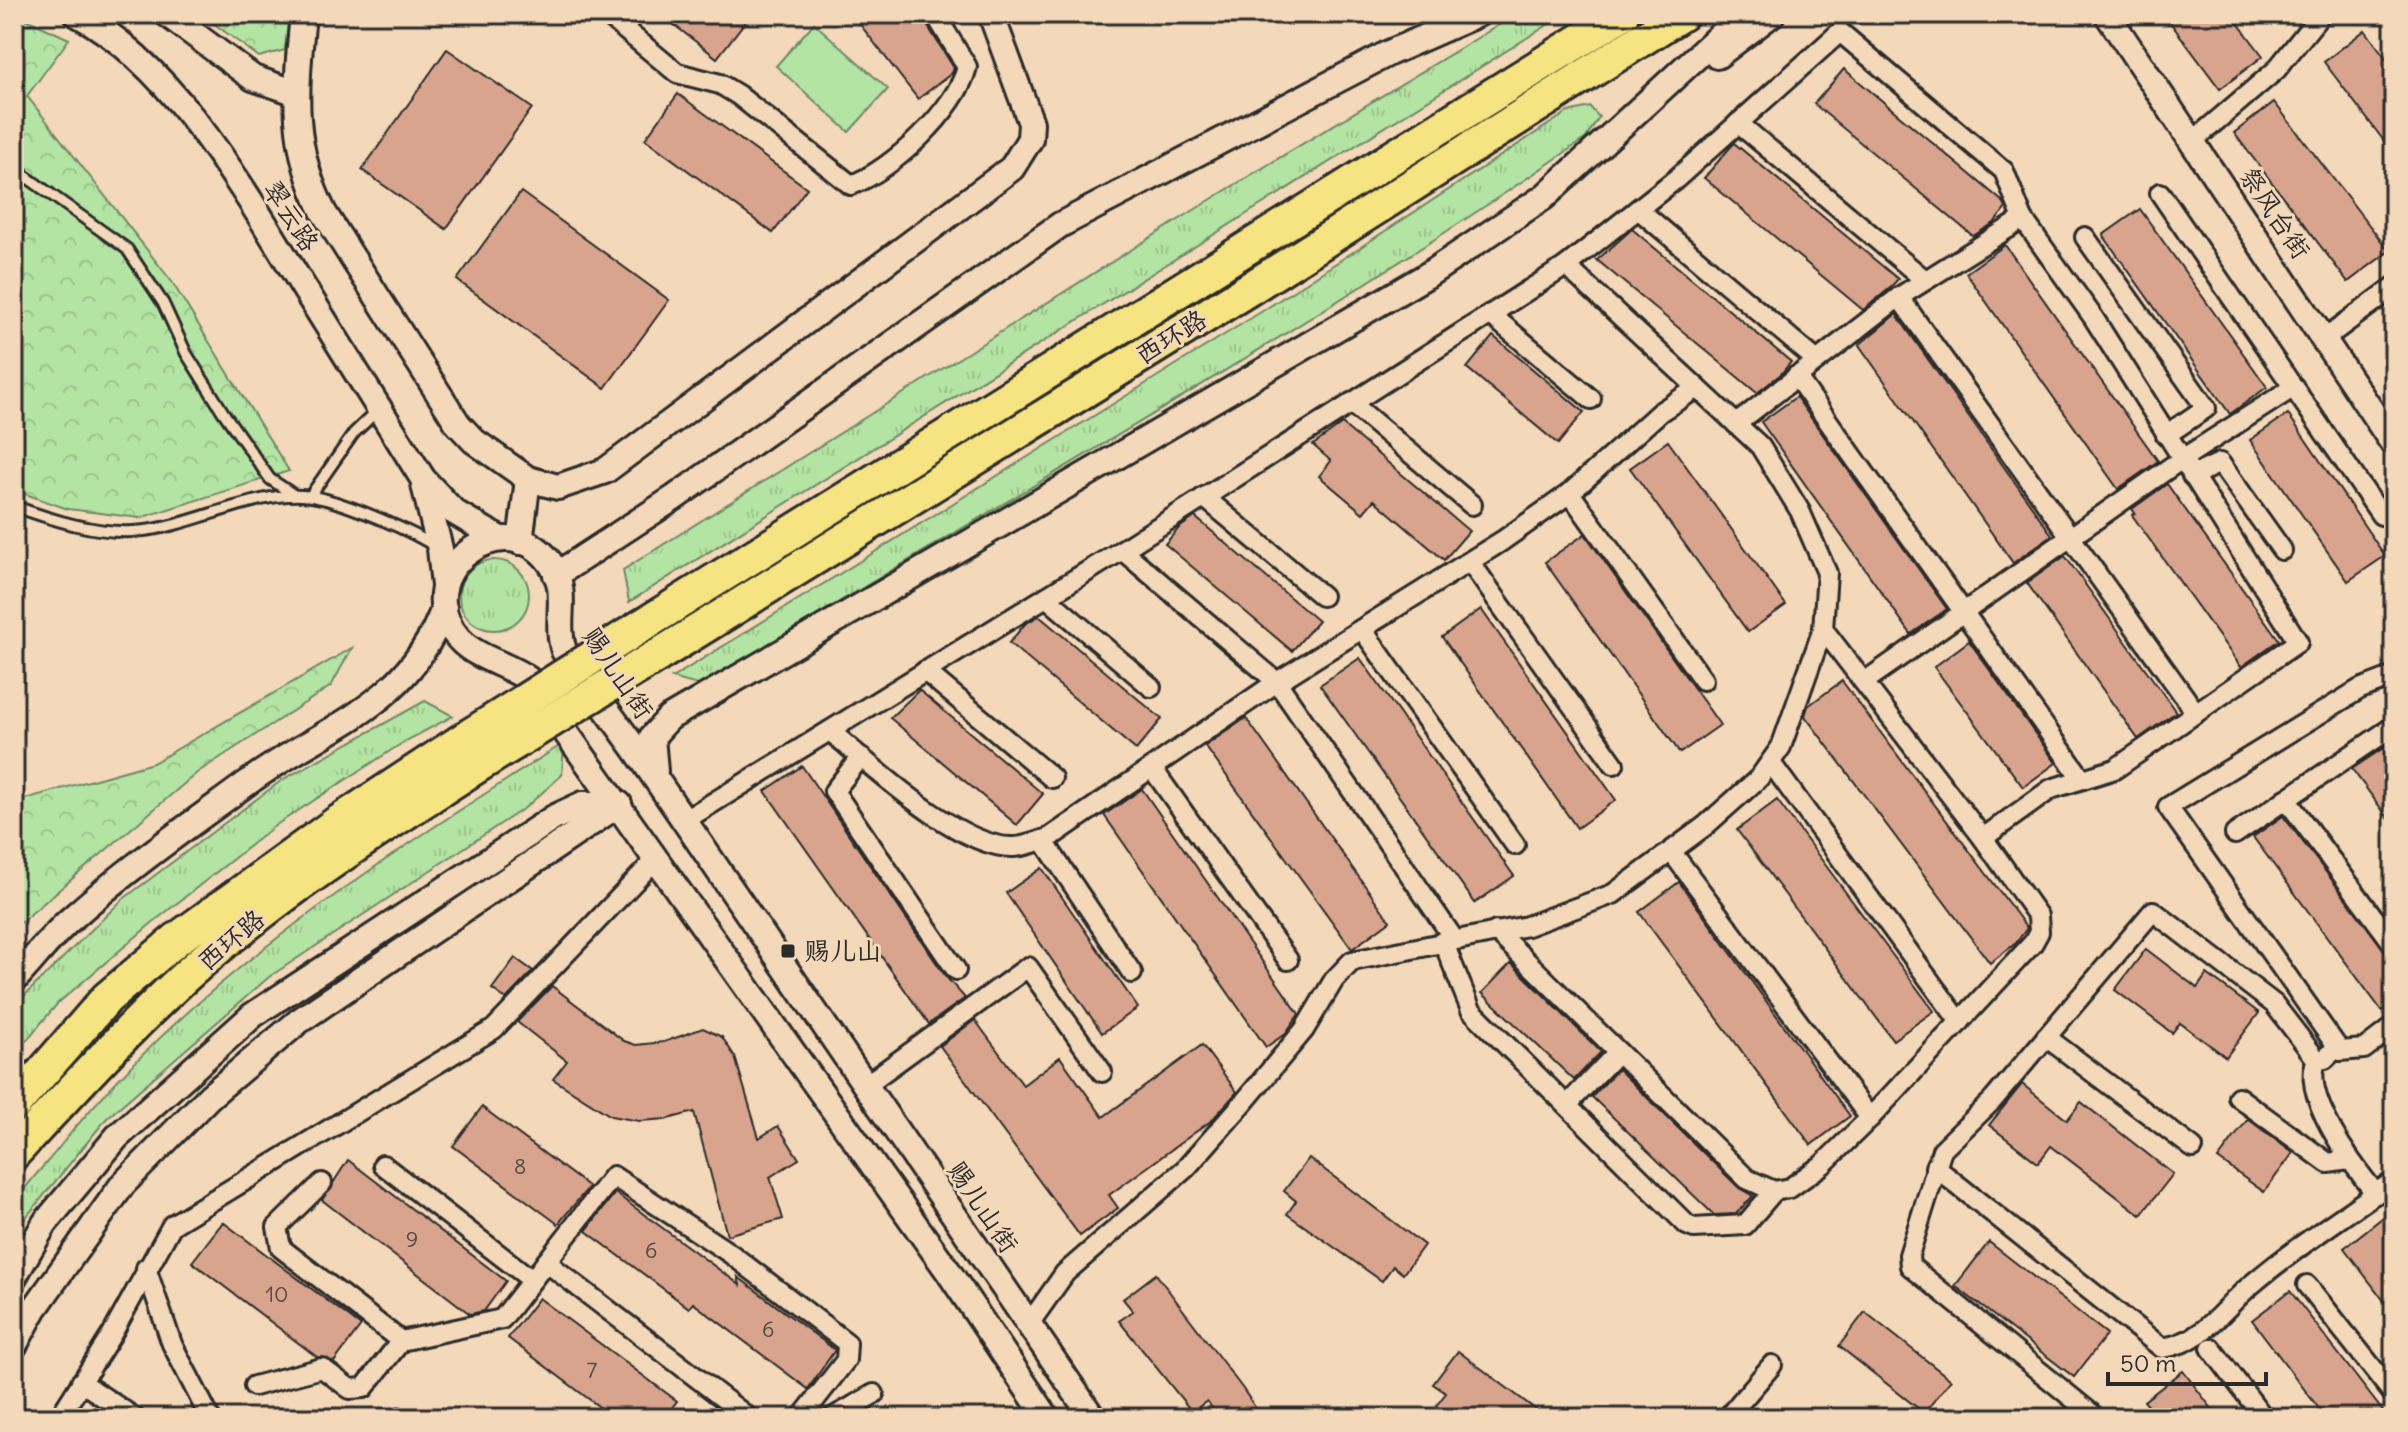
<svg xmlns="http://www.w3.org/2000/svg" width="2408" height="1432" viewBox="0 0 2408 1432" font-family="Delius,'LXGW WenKai TC',sans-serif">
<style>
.grass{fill:url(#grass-tufts);stroke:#708867;stroke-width:2}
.forest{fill:url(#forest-crowns);stroke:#708867;stroke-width:2}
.park{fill:#b4e4a3;stroke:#708867;stroke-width:2}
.building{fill:#d8a48e;stroke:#2b2b2b;stroke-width:2}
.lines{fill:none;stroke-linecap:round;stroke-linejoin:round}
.lane-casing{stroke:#2b2b2b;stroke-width:15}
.street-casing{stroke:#2b2b2b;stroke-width:24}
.secondary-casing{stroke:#2b2b2b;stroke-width:30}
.highway-casing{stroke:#2b2b2b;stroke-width:38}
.lane{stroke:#f3d8ba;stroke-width:9}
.street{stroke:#f3d8ba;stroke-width:18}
.secondary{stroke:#f3d8ba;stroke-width:24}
.highway{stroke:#f6e381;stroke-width:32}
.highway-bridge-casing{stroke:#2b2b2b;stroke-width:38;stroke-linecap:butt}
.highway-bridge{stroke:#f6e381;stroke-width:32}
.poi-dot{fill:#2b2b2b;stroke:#f3d8ba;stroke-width:3}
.labels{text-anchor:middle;stroke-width:6;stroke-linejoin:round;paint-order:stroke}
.number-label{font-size:22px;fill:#564944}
.street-label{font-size:26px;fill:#2b2b2b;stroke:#f3d8ba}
.poi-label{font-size:26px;fill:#2b2b2b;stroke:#f3d8ba;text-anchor:start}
</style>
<defs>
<pattern id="grass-tufts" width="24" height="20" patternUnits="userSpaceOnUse" patternTransform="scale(2)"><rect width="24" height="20" fill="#b4e4a3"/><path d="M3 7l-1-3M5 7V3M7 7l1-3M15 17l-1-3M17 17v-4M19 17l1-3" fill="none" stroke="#9bc48c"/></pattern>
<pattern id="forest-crowns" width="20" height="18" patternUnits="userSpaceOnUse" patternTransform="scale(2)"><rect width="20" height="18" fill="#b4e4a3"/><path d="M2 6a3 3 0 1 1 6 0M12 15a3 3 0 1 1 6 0" fill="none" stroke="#9bc48c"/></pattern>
</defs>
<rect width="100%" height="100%" fill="#f3d8ba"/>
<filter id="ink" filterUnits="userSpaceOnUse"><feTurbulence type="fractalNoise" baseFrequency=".0125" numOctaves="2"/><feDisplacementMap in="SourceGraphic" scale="16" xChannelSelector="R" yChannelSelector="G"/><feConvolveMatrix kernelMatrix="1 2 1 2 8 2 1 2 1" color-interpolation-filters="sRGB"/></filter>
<g filter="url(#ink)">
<g class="grass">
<path d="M1517 14H1565L629 602 623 570 1218 195Z"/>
<path d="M1590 107 1599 117 1586 138C1300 336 996 504 701 686L672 678 1261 312 1568 112Z"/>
<circle cx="494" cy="595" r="35"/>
<path d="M425 701 453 716 404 742 276 825 152 923 58 1003 14 1055V1011L23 997 122 900 282 780Z"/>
<path d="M564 743 562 775 526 807 269 977 107 1118 14 1232C14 1224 12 1215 14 1207 17 1193 51 1159 61 1145 195 977 386 857 564 743Z"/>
</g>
<g class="forest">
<path d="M15 14 69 39 27 96 172 282 289 471 140 518 68 509 14 490Z"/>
<path d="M201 14H289L285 50 259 57Z"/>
<path d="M352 648 331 686 198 772 14 928V802L153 763Z"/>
</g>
<path class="park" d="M814 23 888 89 849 132 776 66Z"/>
<g class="building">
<path d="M660 14H751L717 58Z"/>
<path d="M852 14H920L954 68 952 73 918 99Z"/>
<path d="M2164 14H2231L2263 56 2220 89Z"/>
<path d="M2365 30 2394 69V154L2324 62Z"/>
<path d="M447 49 532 108 446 229 362 170Z"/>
<path d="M1844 69 2003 202 2006 208 1994 223 1973 236 1814 104Z"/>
<path d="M678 94 807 188 773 233 645 139Z"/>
<path d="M2274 102 2389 251 2348 282 2234 133Z"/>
<path d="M1734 143 1898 279 1889 289 1863 310 1704 178Z"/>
<path d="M521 192 669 300 605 388 457 280Z"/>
<path d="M2140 209 2267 387 2230 414 2103 235Z"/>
<path d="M1632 229 1791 362 1781 374 1757 393 1597 260Z"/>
<path d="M2005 245 2158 461 2118 489 1966 273Z"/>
<path d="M1896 314 2052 535 2013 563 1859 345Z"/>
<path d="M1493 336 1584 412 1558 444 1467 368Z"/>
<path d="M1796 397 1947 609 1911 634 1761 422Z"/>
<path d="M2288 414 2385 556 2348 581 2250 440Z"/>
<path d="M1342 424 1469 531 1444 560 1374 500 1363 513 1319 476 1331 461 1313 445Z"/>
<path d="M1668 441 1786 605 1748 632 1630 468Z"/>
<path d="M2167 484 2279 640 2241 667 2132 515 2135 513 2132 509Z"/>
<path d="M1195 517 1318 621 1292 651 1165 544 1179 528Z"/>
<path d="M1585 534 1720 725 1680 753 1545 562Z"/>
<path d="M2065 556 2176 712 2138 739 2027 583Z"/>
<path d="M1481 609 1616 800 1577 828 1442 637Z"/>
<path d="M1039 616 1162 719 1136 750 1009 643 1025 624Z"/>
<path d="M1969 641 2056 763 2023 787 1934 667Z"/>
<path d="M1360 658 1514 876 1475 903 1320 685Z"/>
<path d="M1842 681 2027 928 2016 943 1990 963 1805 716 1808 706Z"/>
<path d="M919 690 1043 794 1017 825 890 718Z"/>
<path d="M1246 718 1390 921 1352 949 1205 746Z"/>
<path d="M2385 747 2394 760V826L2352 769Z"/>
<path d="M802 766 946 977 965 998 929 1024 765 791Z"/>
<path d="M1142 789 1299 1014 1285 1034 1266 1047 1104 815Z"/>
<path d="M1777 800 1934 1011 1893 1040 1737 830Z"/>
<path d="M2283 816 2394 961V1002L2382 1011 2253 837Z"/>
<path d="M1042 868 1138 1008 1102 1033 1006 893Z"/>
<path d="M1679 882 1850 1116 1811 1145 1639 912Z"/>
<path d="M2146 949 2197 988 2207 974 2259 1013 2226 1057 2180 1023 2172 1033 2115 990Z"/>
<path d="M515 958 533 971 506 999 492 989Z"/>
<path d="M1511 963 1601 1052 1574 1080 1482 993Z"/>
<path d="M552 986 624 1041 636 1045 664 1042 703 1028 722 1037 735 1057 759 1138 778 1126 799 1159 770 1177 783 1219 727 1235 694 1112 668 1119 639 1121 611 1116 553 1079 567 1061 517 1022Z"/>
<path d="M975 1020 1023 1085 1060 1057 1103 1117 1202 1045 1237 1092 1212 1120 1109 1195 1118 1208 1080 1236 940 1046Z"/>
<path d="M1618 1069 1739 1188 1753 1196 1736 1214 1714 1215 1592 1097Z"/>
<path d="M2022 1084 2067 1120 2081 1102 2173 1174 2141 1215 2051 1146 2038 1163 1989 1125Z"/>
<path d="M482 1107 589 1187 558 1224 453 1146Z"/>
<path d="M2248 1119 2293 1153 2264 1192 2218 1159Z"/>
<path d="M1309 1158 1424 1245 1403 1274 1393 1266 1382 1281 1287 1214 1296 1201 1284 1191Z"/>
<path d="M348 1160 506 1281 484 1311 470 1314 322 1200Z"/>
<path d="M615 1193 740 1285 738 1277 835 1350 808 1389 693 1303 689 1308 586 1231Z"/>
<path d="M2382 1218 2394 1233V1314L2344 1248Z"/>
<path d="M223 1222 361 1326 334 1362 317 1357 192 1262Z"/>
<path d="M1989 1242 2107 1334 2074 1377 1955 1286Z"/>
<path d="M1156 1274 1243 1389 1262 1418H1219L1207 1401 1192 1412 1119 1321 1133 1311 1123 1299Z"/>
<path d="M2290 1291 2388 1418H2326L2252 1320Z"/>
<path d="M539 1298 677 1401 664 1418H614L508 1338Z"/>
<path d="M1865 1312 1951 1380 1924 1413 1839 1346Z"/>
<path d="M1458 1351 1547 1418H1451L1436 1406 1446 1393 1433 1384Z"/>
<path d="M2183 1371 2219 1418H2158L2144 1401Z"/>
</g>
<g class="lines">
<g class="lane-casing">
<g id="lane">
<path d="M14 168 127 249 163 303 186 353 223 412 270 479 294 495"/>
<path d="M310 496 354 433 379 409"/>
<path d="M14 506C52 520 99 535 140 531 191 527 256 490 308 496 338 499 407 529 433 545"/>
<path d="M399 1413 406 1418"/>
</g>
</g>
<g class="street-casing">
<g id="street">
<path d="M606 14 677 73 720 84 738 95 851 185C891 171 957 109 967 67L935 14"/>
<path d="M1738 123 1925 280"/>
<path d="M2193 141 2276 70 2321 14"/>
<path d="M2160 193 2381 515"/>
<path d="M1638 209 1816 360"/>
<path d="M2085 237 2206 408 2166 435"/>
<path d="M1899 297 2196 713"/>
<path d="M1490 314 1591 399"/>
<path d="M2324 339 2394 287"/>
<path d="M1796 376 2082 779"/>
<path d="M1351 403 1472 505"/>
<path d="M1736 424 1899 297 2023 219"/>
<path d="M2192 476 2220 463 2282 550"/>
<path d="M1570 493 1703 680"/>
<path d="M1204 497 1322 596"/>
<path d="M1122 550 1277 682 1454 939"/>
<path d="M1470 562 1614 764"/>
<path d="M1046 597 1151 687"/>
<path d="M1362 629 1515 845"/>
<path d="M925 671 1052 778"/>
<path d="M2394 676 2360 689 2168 807 2340 1051 2364 1049 2394 1026"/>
<path d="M1864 682 2182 459 2294 387"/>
<path d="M830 731C871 765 959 849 1014 847 1025 847 1038 841 1049 838L1277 682 1502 541 1570 493 1660 412 1697 388"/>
<path d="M861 757 834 791 956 970"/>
<path d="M1771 763 1960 1022"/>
<path d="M1152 768 1288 960"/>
<path d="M2286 799 2394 945"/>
<path d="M685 820 1122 550 1566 266 1676 179 1840 32 2004 171 2023 219 2093 317 2298 642 2115 769 2051 789 1983 838"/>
<path d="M2235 834 2394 726"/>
<path d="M1043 840 1132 973"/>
<path d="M1671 851 1870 1118"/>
<path d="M1496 931 1747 1179 1774 1191 1790 1188 1822 1165 1870 1118 2033 943 2039 932 2038 916 1983 838 1823 629"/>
<path d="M1443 941 1471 1010 1687 1225 1694 1228 1745 1225 1774 1191"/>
<path d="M2046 1037 2193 1148"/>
<path d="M2317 1060C2299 1094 2355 1168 2376 1194"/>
<path d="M867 1084 1028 967 1102 1072"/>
<path d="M2238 1097 2328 1163 2349 1160"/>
<path d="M1567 1105 1618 1052"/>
<path d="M383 1165 532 1280"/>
<path d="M1935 1167 2162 1348C2205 1342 2221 1310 2251 1285 2293 1249 2341 1218 2386 1186L2394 1195"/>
<path d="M322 1183 277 1227 281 1248 401 1341"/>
<path d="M546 1262 749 1418"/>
<path d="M146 1268 172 1344 210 1418"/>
<path d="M2307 1285 2394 1395"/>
<path d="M1029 1324 1065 1273 1186 1168 1244 1102 1304 1030 1334 980 1352 961 1527 926 1613 894 1705 826 1759 778 1781 747 1823 629 1827 573 1800 511 1760 446 1566 266"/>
<path d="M2211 1348 2264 1418"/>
<path d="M81 1382 135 1418"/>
<path d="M254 1386 322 1368 350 1389 364 1388 401 1341 502 1319 613 1176 731 1254 847 1343 846 1360 801 1418"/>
<path d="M2092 1414 1910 1266 1909 1255 1942 1150 1993 1100 2153 911 2274 1004 2317 1060 2325 1059 2337 1047"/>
<path d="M59 1418 112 1334 172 1225 494 1029 657 858"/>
<path d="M832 1418 874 1394"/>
<path d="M1727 1418 1772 1365"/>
</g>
</g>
<g class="secondary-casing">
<g id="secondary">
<path d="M77 14C176 67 246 194 304 288 343 351 383 415 423 479L454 512 500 539"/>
<path d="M167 14 253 78 297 93"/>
<path d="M303 14C296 89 289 143 324 213L458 424 474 441 528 479 558 487 605 471 1012 168 1030 139 1031 123 991 14"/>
<path d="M2107 14 2394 445"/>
<path d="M1717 56 1772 14"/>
<path d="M424 485 440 549 444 586"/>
<path d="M520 542 528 479"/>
<path d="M556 575 674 498 1060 225 1389 53 1478 14"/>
<path d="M655 771 652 737 669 718 1426 276 1544 197 1743 14"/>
<path d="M14 980C33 960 51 936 72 918 128 868 190 825 250 781 327 725 408 707 444 608"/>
<path d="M14 1277 45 1223 117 1137 253 1015 555 817 583 804H619"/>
<path d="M14 1346 35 1308 123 1184 210 1096 299 1021 619 804"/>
<path d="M1047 1418 948 1271 528 679C507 664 476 658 459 639 402 573 510 497 553 567 569 594 554 622 564 651L636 750 1093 1418"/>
</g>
</g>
<g class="highway-casing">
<g id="highway">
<path d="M643 625 1622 14"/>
<path d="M657 656 1249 289 1682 14"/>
<path d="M14 1105 107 998 177 939 338 822 467 737"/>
<path d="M14 1153C62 1101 110 1048 161 999 256 907 369 836 479 765"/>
</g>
</g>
<use href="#lane" class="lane"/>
<use href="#street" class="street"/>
<use href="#secondary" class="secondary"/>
<use href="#highway" class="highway"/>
<g class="highway-bridge-casing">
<g id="highway-bridge">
<path d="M467 737 643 625"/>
<path d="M479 765 657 656"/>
</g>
</g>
<use href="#highway-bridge" class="highway-bridge"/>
</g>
</g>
<rect class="poi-dot" x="780" y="943" width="16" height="16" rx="4"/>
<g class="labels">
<g class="number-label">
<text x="520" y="1174">8</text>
<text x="412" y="1247">9</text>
<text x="651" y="1258">6</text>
<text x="277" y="1302">10</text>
<text x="768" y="1337">6</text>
<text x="592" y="1378">7</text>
</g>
<g class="street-label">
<text transform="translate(2275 213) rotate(56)" y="9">祭风台街</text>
<text transform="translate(291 216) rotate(57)" y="9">翠云路</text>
<text transform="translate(1171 337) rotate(-32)" y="9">西环路</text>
<text transform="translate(618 673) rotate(56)" y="9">赐儿山街</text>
<text transform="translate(231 940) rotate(-40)" y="9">西环路</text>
<text transform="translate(983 1207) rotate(56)" y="9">赐儿山街</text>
</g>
<g class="poi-label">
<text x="804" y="960">赐儿山</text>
</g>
</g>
<rect width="2408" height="1432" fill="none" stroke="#f3d8ba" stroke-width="48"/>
<rect x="24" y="24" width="2360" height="1384" fill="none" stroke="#2b2b2b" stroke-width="3" filter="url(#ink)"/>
<path d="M2108 1372v12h158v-12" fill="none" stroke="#2b2b2b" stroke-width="4"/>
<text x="2120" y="1372" font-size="24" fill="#2b2b2b" stroke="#f3d8ba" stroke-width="6" paint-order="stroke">50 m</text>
</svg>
